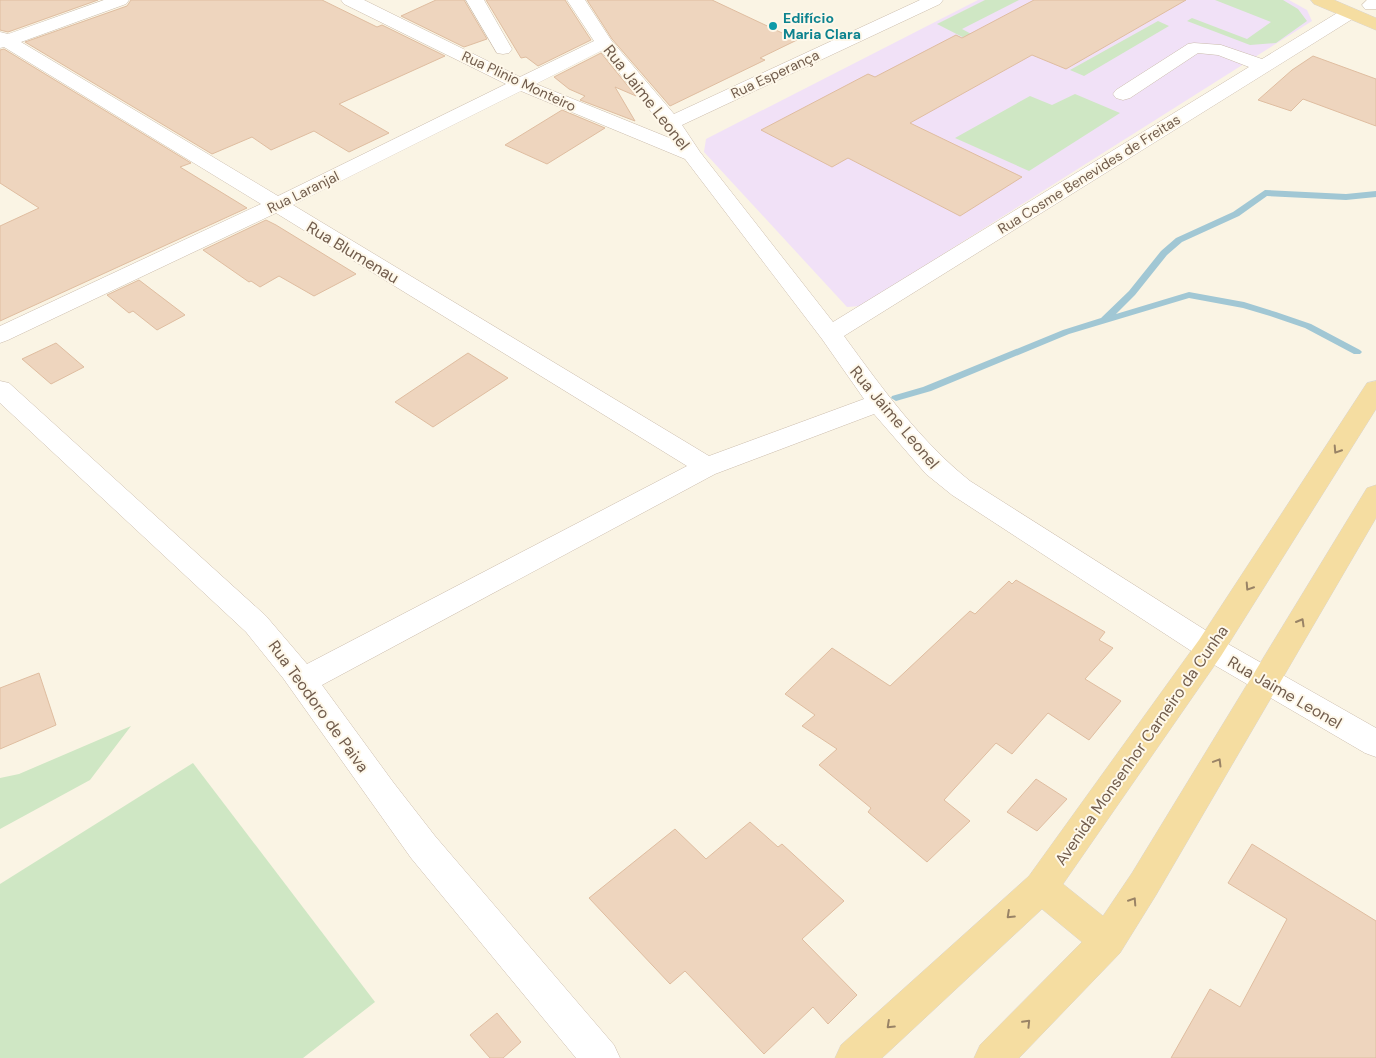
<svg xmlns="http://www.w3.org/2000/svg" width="1376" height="1058" viewBox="0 0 1376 1058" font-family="'DM Sans',sans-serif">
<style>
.education{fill:#f1e1f7}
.green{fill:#cfe7c4}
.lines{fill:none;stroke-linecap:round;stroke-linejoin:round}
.stream{fill:#a1c7d4;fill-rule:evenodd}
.building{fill:#eed5be;stroke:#dfbda0}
.minor-casing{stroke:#cbbcac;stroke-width:1}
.major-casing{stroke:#dad5d0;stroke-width:1}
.minor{fill:#fff;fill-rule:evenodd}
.major{fill:#f5dda1;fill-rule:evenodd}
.oneway{stroke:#998366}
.culture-dot{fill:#0f9aa8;stroke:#fef8ea;stroke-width:2}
.labels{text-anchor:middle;stroke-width:4;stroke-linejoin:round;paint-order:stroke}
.far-culture-label{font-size:14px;font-weight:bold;fill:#0d838f;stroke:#fef8ea;text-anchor:start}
.far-street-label{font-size:14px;fill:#715c4c;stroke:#fef8ea}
.street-label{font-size:16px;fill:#715c4c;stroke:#fef8ea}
</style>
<rect width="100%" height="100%" fill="#faf4e4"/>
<path class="education" d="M978 0H1289L1307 10 1312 21 861 306 847 307 704 152 706 139Z"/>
<g class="green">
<path d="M985 0H1019L962 29 988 43 980 46 937 24Z"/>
<path d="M1215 0H1283L1298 9 1307 21 1276 43 1250 45 1187 21 1192 18 1247 39 1271 22Z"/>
<path d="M1158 21 1169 26 1084 76 1070 70Z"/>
<path d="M1075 94 1120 113 1029 171 955 138 1030 96 1052 105Z"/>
<path d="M131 726 90 780 0 829V778L19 774Z"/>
<path d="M193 763 375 1002 303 1058H0V884Z"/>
</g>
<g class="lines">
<path class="stream" d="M1265 190 1346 194 1376 191V197L1346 200 1267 196 1239 216 1182 242 1167 255 1135 295 1116 314 1189 292 1244 302 1276 312 1311 324 1360 350 1362 352 1360 354H1354L1305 328 1270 316 1243 308 1189 298 1069 334 931 391 896 401 891 398 892 396 923 387 1063 330 1101 318 1129 291 1161 251 1176 238 1233 212Z"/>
</g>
<g class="building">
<path d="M0 0H98L8 32 0 30Z"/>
<path d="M131 0H322L377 27 382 25 445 56 339 104 389 133 349 152 314 131 271 150 252 137 212 154 25 42 127 6Z"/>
<path d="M436 0H464L487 39 464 47 401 16Z"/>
<path d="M486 0H565L591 40 538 66 526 57 521 58Z"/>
<path d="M587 0H712L797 40 760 58 765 60 670 106 612 39Z"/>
<path d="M1034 0H1186L1066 69 1032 55 910 123 1022 177 960 216 848 158 832 167 761 130 868 74 875 77 956 35 962 38Z"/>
<path d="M4 49 191 163 180 167 247 208 0 321V226L39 208 0 183V50Z"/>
<path d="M601 53 636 96 615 87 635 121 580 100 585 96 569 89 554 77Z"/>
<path d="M1313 56 1376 79V126L1303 99 1291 111 1258 100 1292 70Z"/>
<path d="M562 110 605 128 547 164 505 145Z"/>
<path d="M266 220 276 225 356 274 314 296 279 276 260 287 251 281 249 282 203 250Z"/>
<path d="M139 280 185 315 157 330 133 311 129 313 107 295Z"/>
<path d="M56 343 84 367 51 384 22 359Z"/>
<path d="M468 353 508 378 433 427 395 402Z"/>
<path d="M1016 580 1105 632 1099 640 1113 648 1085 679 1121 701 1089 740 1048 713 1012 754 996 743 944 800 970 821 927 862 868 812 871 808 819 765 837 749 802 726 815 715 785 694 832 648 890 686 970 611 975 614 1009 581 1012 584Z"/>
<path d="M39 673 56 725 0 749V688Z"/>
<path d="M1036 779 1067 799 1037 831 1007 812Z"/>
<path d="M750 822 778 847 782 844 844 901 802 939 857 995 828 1024 813 1007 764 1054 685 971 670 984 589 898 675 829 706 859Z"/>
<path d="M1252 844 1376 921V1058H1171L1210 989 1240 1007 1287 919 1228 883Z"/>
<path d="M497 1013 521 1042 503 1058H490L470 1035Z"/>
</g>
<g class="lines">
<g class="minor-casing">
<g id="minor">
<path d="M104 0H129L126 4 21 42 278 196 506 84 344 4 341 0H364L520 77 594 41 567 0H585L611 40 674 114 920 0H943L940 4 682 125 700 152 833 322 1249 67 1218 55 1198 53 1130 98 1123 100 1116 98 1113 94 1116 90 1188 44 1194 43 1221 45 1262 59 1342 10 1348 9 1354 10 1357 14 1354 18 844 336C882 388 920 441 970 481L1221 640 1376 728V757L1365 753 1199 656 952 495 926 474 874 414 715 474 322 685 393 782 435 836 614 1045 620 1058H576L411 858 283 678 246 632 0 403V381L9 383 266 616 307 664 687 466 276 213 8 340 0 343V326L261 204 4 47 0 48V32L8 34ZM601 51 663 126 672 139 536 84ZM521 91 685 159 822 339 864 399 709 456 293 205Z"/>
<path d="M466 0H484L512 49 509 53 503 54 497 53Z"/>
<path d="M1367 0H1376V9H1365L1362 5Z"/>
</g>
</g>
<g class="major-casing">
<g id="major">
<path d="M1311 0H1334L1376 18V30L1314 4Z"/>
<path d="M1376 381V409L1221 656 1063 884 1103 916 1132 873 1367 488 1376 485V518L1156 895 1120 953 1019 1058H974L980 1045 1082 942 1042 909 882 1058H835L841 1045 1029 876 1199 640 1367 383Z"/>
</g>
</g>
<use href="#minor" class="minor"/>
<use href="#major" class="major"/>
</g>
<defs><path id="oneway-chevron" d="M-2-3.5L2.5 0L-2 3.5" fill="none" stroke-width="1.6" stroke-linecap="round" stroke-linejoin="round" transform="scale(1.25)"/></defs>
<g class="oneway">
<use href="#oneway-chevron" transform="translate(1337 450) rotate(123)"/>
<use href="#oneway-chevron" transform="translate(1249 587) rotate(123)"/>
<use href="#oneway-chevron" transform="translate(1301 622) rotate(-60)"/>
<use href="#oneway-chevron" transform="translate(1218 762) rotate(-59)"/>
<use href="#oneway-chevron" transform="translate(1133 901) rotate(-57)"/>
<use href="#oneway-chevron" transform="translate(1010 915) rotate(137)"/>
<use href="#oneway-chevron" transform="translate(1027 1023) rotate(-46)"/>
<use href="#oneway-chevron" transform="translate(890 1025) rotate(137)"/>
</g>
<circle class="culture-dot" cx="773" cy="26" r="5"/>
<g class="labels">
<g class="far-culture-label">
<text x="783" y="23">Edifício<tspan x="783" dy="16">Maria Clara</tspan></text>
</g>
<g class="far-street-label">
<text transform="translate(775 74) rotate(-25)" y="5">Rua Esperança</text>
<text transform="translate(519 81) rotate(25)" y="5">Rua Plinio Monteiro</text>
<text transform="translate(1089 174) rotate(-32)" y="5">Rua Cosme Benevides de Freitas</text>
<text transform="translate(303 192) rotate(-26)" y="5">Rua Laranjal</text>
</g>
<g class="street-label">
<text transform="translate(647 97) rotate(52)" y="6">Rua Jaime Leonel</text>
<text transform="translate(353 252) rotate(31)" y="6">Rua Blumenau</text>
<text transform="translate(895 417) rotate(50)" y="6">Rua Jaime Leonel</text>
<text transform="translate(1285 692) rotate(30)" y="6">Rua Jaime Leonel</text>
<text transform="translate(319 706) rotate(54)" y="6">Rua Teodoro de Paiva</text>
<text transform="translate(1141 745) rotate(-55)" y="6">Avenida Monsenhor Carneiro da Cunha</text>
</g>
</g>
</svg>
